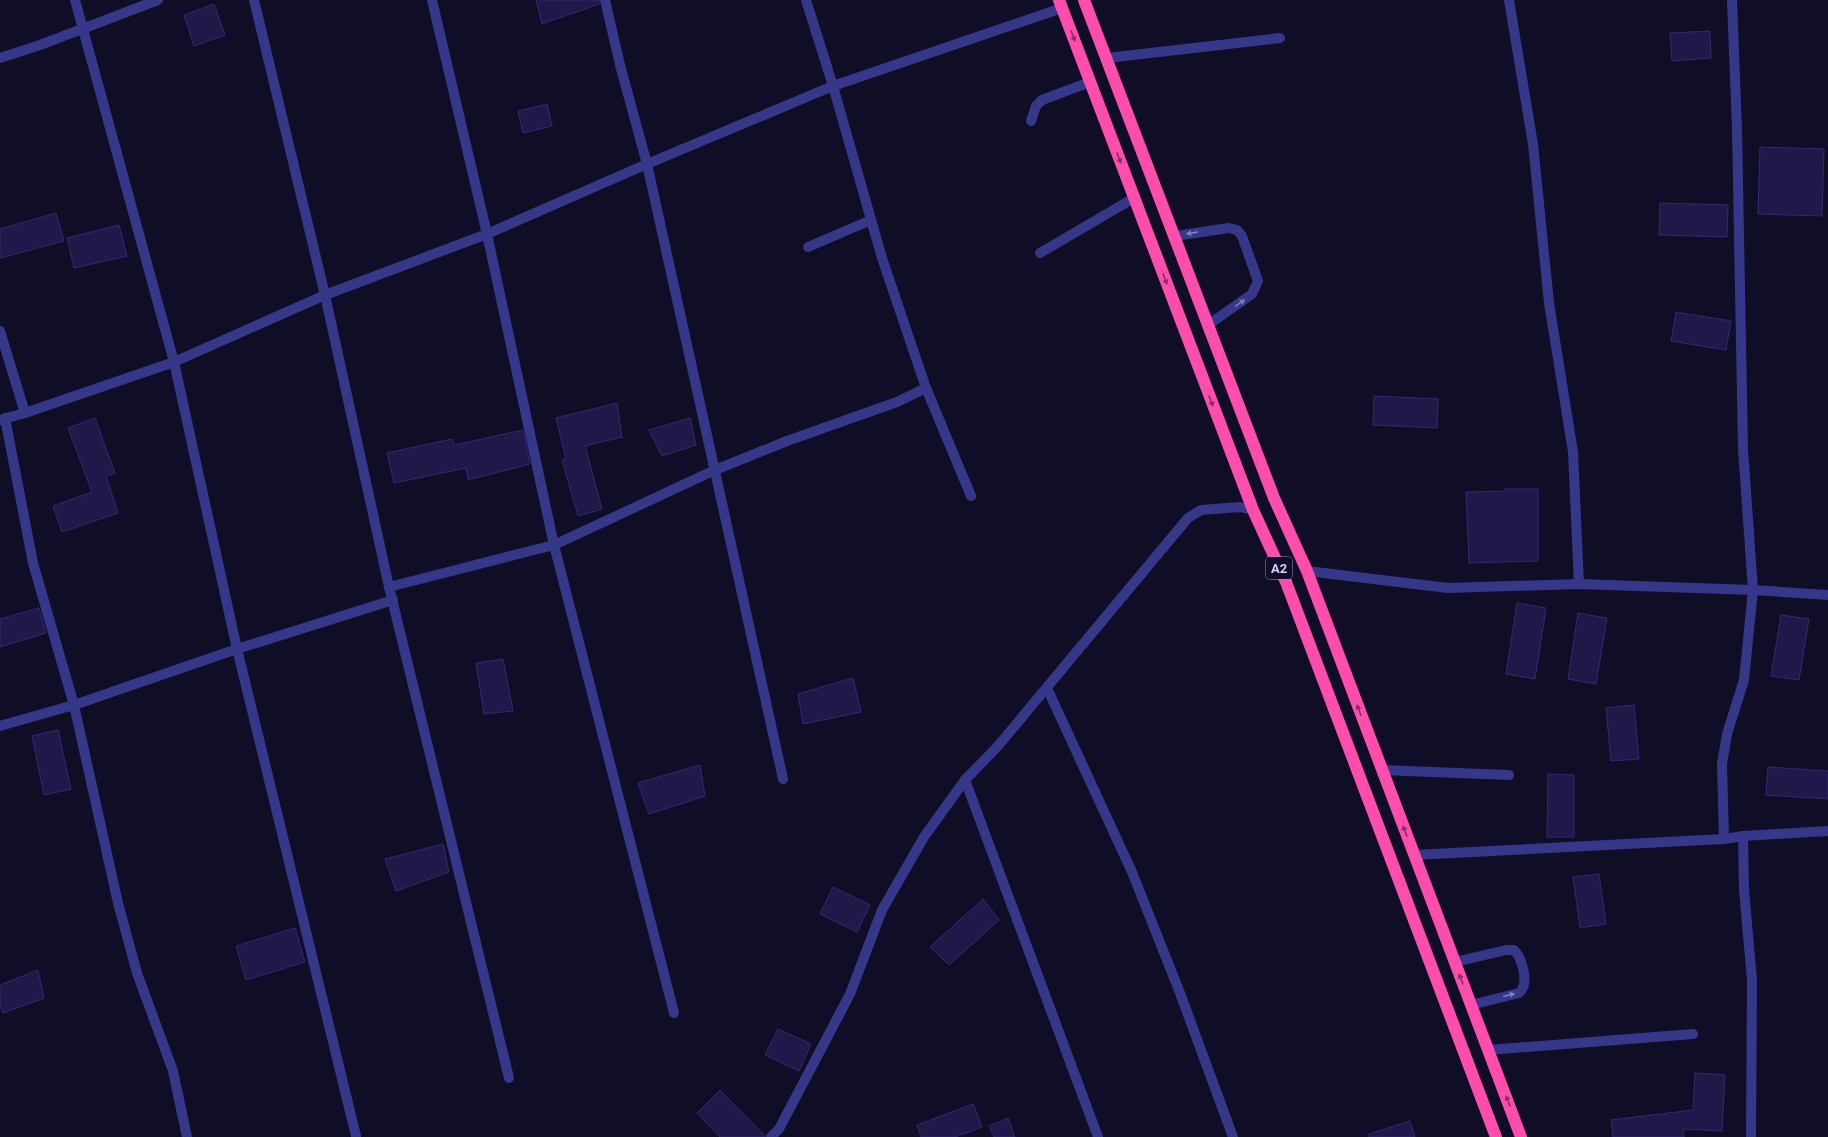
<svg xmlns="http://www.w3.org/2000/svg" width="1828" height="1137" viewBox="0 0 1828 1137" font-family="Roboto,sans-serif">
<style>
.building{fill:#1f1848;stroke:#332975}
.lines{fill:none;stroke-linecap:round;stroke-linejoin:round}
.lane{stroke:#353888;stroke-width:10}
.street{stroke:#353888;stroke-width:10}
.highway{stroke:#ff4dae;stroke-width:12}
.oneway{fill:#882d6a}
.oneway2{fill:#7d7dbe}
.labels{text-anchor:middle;stroke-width:3.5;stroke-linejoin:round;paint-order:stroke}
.shield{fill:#100d26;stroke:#9997be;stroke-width:1}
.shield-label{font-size:13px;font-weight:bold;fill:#d4d2ff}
</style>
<rect width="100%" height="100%" fill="#100d26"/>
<g class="building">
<path d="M536 0H599V4L542 24Z"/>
<path d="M214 4 225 35 194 46 184 15Z"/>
<path d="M1710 31 1711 58 1672 61 1670 33Z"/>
<path d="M547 104 552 126 523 133 518 111Z"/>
<path d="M1760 147 1824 149 1822 216 1758 214Z"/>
<path d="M1660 203 1728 205 1727 237 1659 235Z"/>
<path d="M56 213 64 241 0 258V229Z"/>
<path d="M119 225 127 256 74 268 67 238Z"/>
<path d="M1676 312 1731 321 1726 350 1671 341Z"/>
<path d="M1374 396 1438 399 1437 428 1373 425Z"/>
<path d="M617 403 622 437 585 446 602 509 578 516 562 460 566 459 556 418Z"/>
<path d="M95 418 115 473 106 476 118 513 62 532 53 506 92 492 68 428Z"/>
<path d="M690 418 696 445 662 456 649 430Z"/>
<path d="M523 430 530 464 468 480 466 468 394 483 387 453 452 439 454 445Z"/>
<path d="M1505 489H1538V561L1469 563 1466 492 1505 491Z"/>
<path d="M1517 603 1546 608 1535 679 1506 674Z"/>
<path d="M39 608 46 633 0 647V619Z"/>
<path d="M1578 613 1607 618 1596 684 1568 679Z"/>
<path d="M1781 615 1809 619 1799 680 1771 676Z"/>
<path d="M503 659 513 711 484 714 476 663Z"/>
<path d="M853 678 861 712 803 724 798 694Z"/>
<path d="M1634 705 1639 759 1611 761 1606 708Z"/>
<path d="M58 730 71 789 44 795 32 736Z"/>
<path d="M700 765 705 796 649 814 638 783Z"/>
<path d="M1768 767 1828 771V799L1766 795Z"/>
<path d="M1548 774 1574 775V837H1547Z"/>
<path d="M443 844 449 872 396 891 385 859Z"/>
<path d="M1599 874 1606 924 1580 928 1573 877Z"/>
<path d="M833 887 870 905 857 932 820 914Z"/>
<path d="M983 899 999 920 949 965 930 947Z"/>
<path d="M295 928 305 962 246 980 236 946Z"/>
<path d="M38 970 44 998 3 1013 0 1005V985Z"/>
<path d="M778 1029 811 1044 799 1071 765 1055Z"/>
<path d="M1695 1073 1725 1075 1722 1131 1683 1129 1684 1137H1613L1611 1120 1693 1110Z"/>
<path d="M720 1090 765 1136V1137H720L697 1113Z"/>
<path d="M973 1104 982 1127 955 1137H921L917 1125Z"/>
<path d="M1008 1118 1015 1137H994L989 1126Z"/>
<path d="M1410 1121 1415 1137H1369V1134Z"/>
</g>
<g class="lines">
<g class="lane">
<path d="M1107 58 1280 38"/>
<path d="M1031 121 1036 106 1042 100 1090 82"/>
<path d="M1175 236 1229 228 1237 230 1242 236 1258 281 1252 294 1208 325"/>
<path d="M808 247 871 220"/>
<path d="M1040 253 1134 198"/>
<path d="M926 388 971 496"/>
<path d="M1382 770 1509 775"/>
<path d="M1455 962 1506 950H1514C1522 958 1530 984 1519 993L1471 1005"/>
<path d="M1488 1050 1693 1034"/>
</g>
<g class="street">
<path d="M75 0 174 362 237 649 356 1136"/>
<path d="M254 0 325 295 389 587 509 1078"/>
<path d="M432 0 487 234 554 545 674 1013"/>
<path d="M605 0 620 65 647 164 783 779"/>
<path d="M1509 0 1533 144 1549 303 1573 452 1579 584"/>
<path d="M0 58 40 45 158 0"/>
<path d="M0 331 25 413"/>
<path d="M5 418 33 563 74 705 118 903 137 973 173 1071 187 1137"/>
<path d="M0 420 25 413 174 362 325 295 487 234 647 164 833 86 1062 8"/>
<path d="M1307 571 1448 588 1579 584 1753 590 1828 595"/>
<path d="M389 587 554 545 715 470 787 441 897 402 926 388 882 258 833 86 806 0"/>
<path d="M1047 688 1132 872 1180 993 1233 1137"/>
<path d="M0 726 74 705 237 649 393 600"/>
<path d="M965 780 1098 1137"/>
<path d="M1743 836 1744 890 1752 980 1751 1137"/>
<path d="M1724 839 1722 764 1727 734 1744 680 1753 590 1743 449 1737 129 1732 0"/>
<path d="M1414 855 1724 839 1743 836 1828 831"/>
<path d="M771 1137 779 1129 850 994 882 910 924 837 965 780 998 746 1188 518 1201 510 1240 507 1253 510"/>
</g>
<g class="highway">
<path d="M1059 0 1253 510 1286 582 1496 1137"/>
<path d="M1084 0 1274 498 1307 571 1521 1137"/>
</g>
</g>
<defs><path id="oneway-solid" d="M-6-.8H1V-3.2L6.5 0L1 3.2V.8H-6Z"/></defs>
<g class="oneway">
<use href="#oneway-solid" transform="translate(1073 36) rotate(69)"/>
<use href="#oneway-solid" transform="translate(1119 158) rotate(69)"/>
<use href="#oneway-solid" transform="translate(1165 279) rotate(69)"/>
<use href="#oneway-solid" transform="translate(1211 401) rotate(69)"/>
<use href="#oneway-solid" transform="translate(1359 710) rotate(-111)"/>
<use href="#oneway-solid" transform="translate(1405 831) rotate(-111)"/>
<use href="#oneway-solid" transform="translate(1461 979) rotate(-111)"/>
<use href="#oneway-solid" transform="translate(1508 1101) rotate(-111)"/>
</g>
<g class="oneway2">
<use href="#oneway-solid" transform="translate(1192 233) rotate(171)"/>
<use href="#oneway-solid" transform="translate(1240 303) rotate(-35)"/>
<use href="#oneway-solid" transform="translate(1509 995) rotate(-14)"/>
</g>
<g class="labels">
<rect class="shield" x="1266" y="557" width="26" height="22" rx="3"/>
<g class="shield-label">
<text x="1279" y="573">A2</text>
</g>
</g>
</svg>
